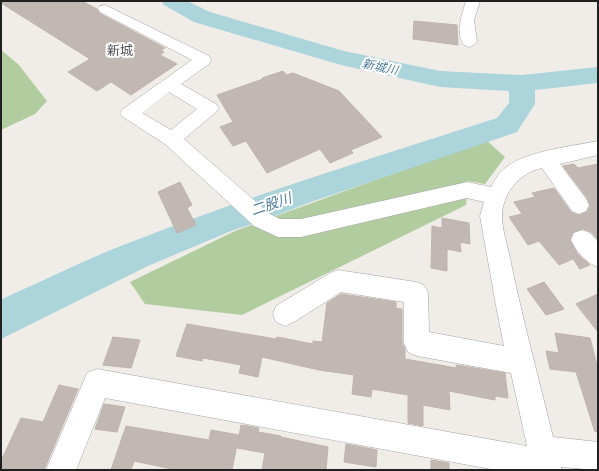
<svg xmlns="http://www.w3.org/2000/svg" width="599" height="471" viewBox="0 0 599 471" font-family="'Space Grotesk','Noto Sans JP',sans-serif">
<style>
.forest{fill:#b1cd9f}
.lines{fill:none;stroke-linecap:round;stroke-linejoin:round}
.river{fill:#abd5db;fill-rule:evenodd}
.building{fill:#c1b8b4;stroke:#c1b2ab}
.minor-casing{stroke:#a4a4a4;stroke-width:1}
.minor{fill:#fff;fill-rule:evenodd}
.labels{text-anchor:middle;stroke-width:4;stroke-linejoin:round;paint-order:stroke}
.far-water-label{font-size:12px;font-style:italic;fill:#4c7b9c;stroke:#fff}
.far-quarter-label{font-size:13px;fill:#535353;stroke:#fff}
.water-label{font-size:14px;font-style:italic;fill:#4c7b9c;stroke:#fff}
</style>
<rect width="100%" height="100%" fill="#f0ece8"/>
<g class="forest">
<path d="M1 50 18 64 47 101 35 114 1 130Z"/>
<path d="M486 140 505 157 485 184 468 181 466 205 242 315 145 304 130 282 235 231Z"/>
</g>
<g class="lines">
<path class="river" d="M161 1H187L210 12 344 51 440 71 522 75 598 67V83L535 90V104L517 132 308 203 270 218 231 231 148 266 1 339 2 299C43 281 84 260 126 244 248 196 373 158 497 118L509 103V91L440 87 341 65 194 22 164 5Z"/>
</g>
<g class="building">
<path d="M1 1H82L97 9 99 13 165 48 161 50 164 52 160 55 177 64 131 95 111 82 97 91 68 72 90 59 1 3Z"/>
<path d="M414 21 457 25 458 45 413 39Z"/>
<path d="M283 71 287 75 293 73 339 91 382 137 351 150 353 153 330 163 320 149 267 173 246 141 233 146 220 127 233 122 217 95 263 79 262 78Z"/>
<path d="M574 164 578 168 598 164V240L591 232 583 229 573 232 570 239 577 253 590 265 580 269 573 259 559 265 539 241 528 245 509 217 522 214 514 202 535 197 532 193 554 188 571 212 578 215 587 212 590 206 587 198 563 166Z"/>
<path d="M180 182 192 205 187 208 196 225 177 233 158 192Z"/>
<path d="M442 218 469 223 470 244 460 242 461 252 447 249V271L431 268 432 226 442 228Z"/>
<path d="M544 282 564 309 546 315 527 289Z"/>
<path d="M341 294 396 302V308L402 309V343L405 348V359L457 368 456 365 505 373 508 398 495 396V400L449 391 450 410 423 405V426L408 423V395L372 389 371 397 352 394 354 375 319 370 262 357 258 377 239 373 241 365 203 358 202 361 176 356 187 324 276 339 277 337 313 344V341L322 342 327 303Z"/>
<path d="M598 294V332L576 304Z"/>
<path d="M555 333 590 338 598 369V431L595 432 576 372 550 369 546 351 559 353Z"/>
<path d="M113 337 140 340 131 368 103 365Z"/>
<path d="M59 385 78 389 44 470H1V461L21 418 43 422Z"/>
<path d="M104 404 125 407 117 432 95 429Z"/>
<path d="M241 425 259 428 258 432 281 436V437L328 447 326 470H262L265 453 237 448Z"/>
<path d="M126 426 209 440 211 430 239 435 232 470H177L134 461 131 470H111Z"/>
<path d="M346 444 377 450 376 467 344 462Z"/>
<path d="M431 460 449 463V470H431Z"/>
</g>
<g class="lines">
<g class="minor-casing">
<g id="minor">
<path d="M466 1H480L474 20 477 42 474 45 469 47 464 45C455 33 462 14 466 1Z"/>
<path d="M105 5 209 56 211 60 209 64 181 84 216 104 219 108 216 112 184 139 270 214 280 219H301L467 182 491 187C495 179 500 171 508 166 528 151 573 146 598 141V155L560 164 586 199 589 205 586 211 579 214 572 211 542 168C519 173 503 193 502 215 501 226 509 251 511 263 523 321 539 379 553 437L598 442V470L561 467 562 470H496L105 398 76 470H46L87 373 97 369 527 446 511 373 417 356 408 352 404 343V302L341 292 294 322 285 326 276 322 273 314 276 306 330 273 338 270 416 282 424 285 428 293 429 332 504 346 497 311 480 216 484 202 467 198 301 237H278L254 226 165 144 123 117 120 113 123 109 192 60 100 12 98 9 100 6ZM169 92 197 109 171 130 142 113Z"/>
<path d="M582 230 590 233 598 242V267C586 263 576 251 571 240L574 233Z"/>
</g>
</g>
<use href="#minor" class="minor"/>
</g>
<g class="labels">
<g class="far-water-label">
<text transform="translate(380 67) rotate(12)" y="4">新城川</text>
</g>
<g class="far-quarter-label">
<text x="120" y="55">新城</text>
</g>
<g class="water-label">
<text transform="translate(271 204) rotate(-19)" y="5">二股川</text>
</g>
</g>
<rect width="599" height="471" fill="none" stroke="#202020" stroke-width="4"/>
</svg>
